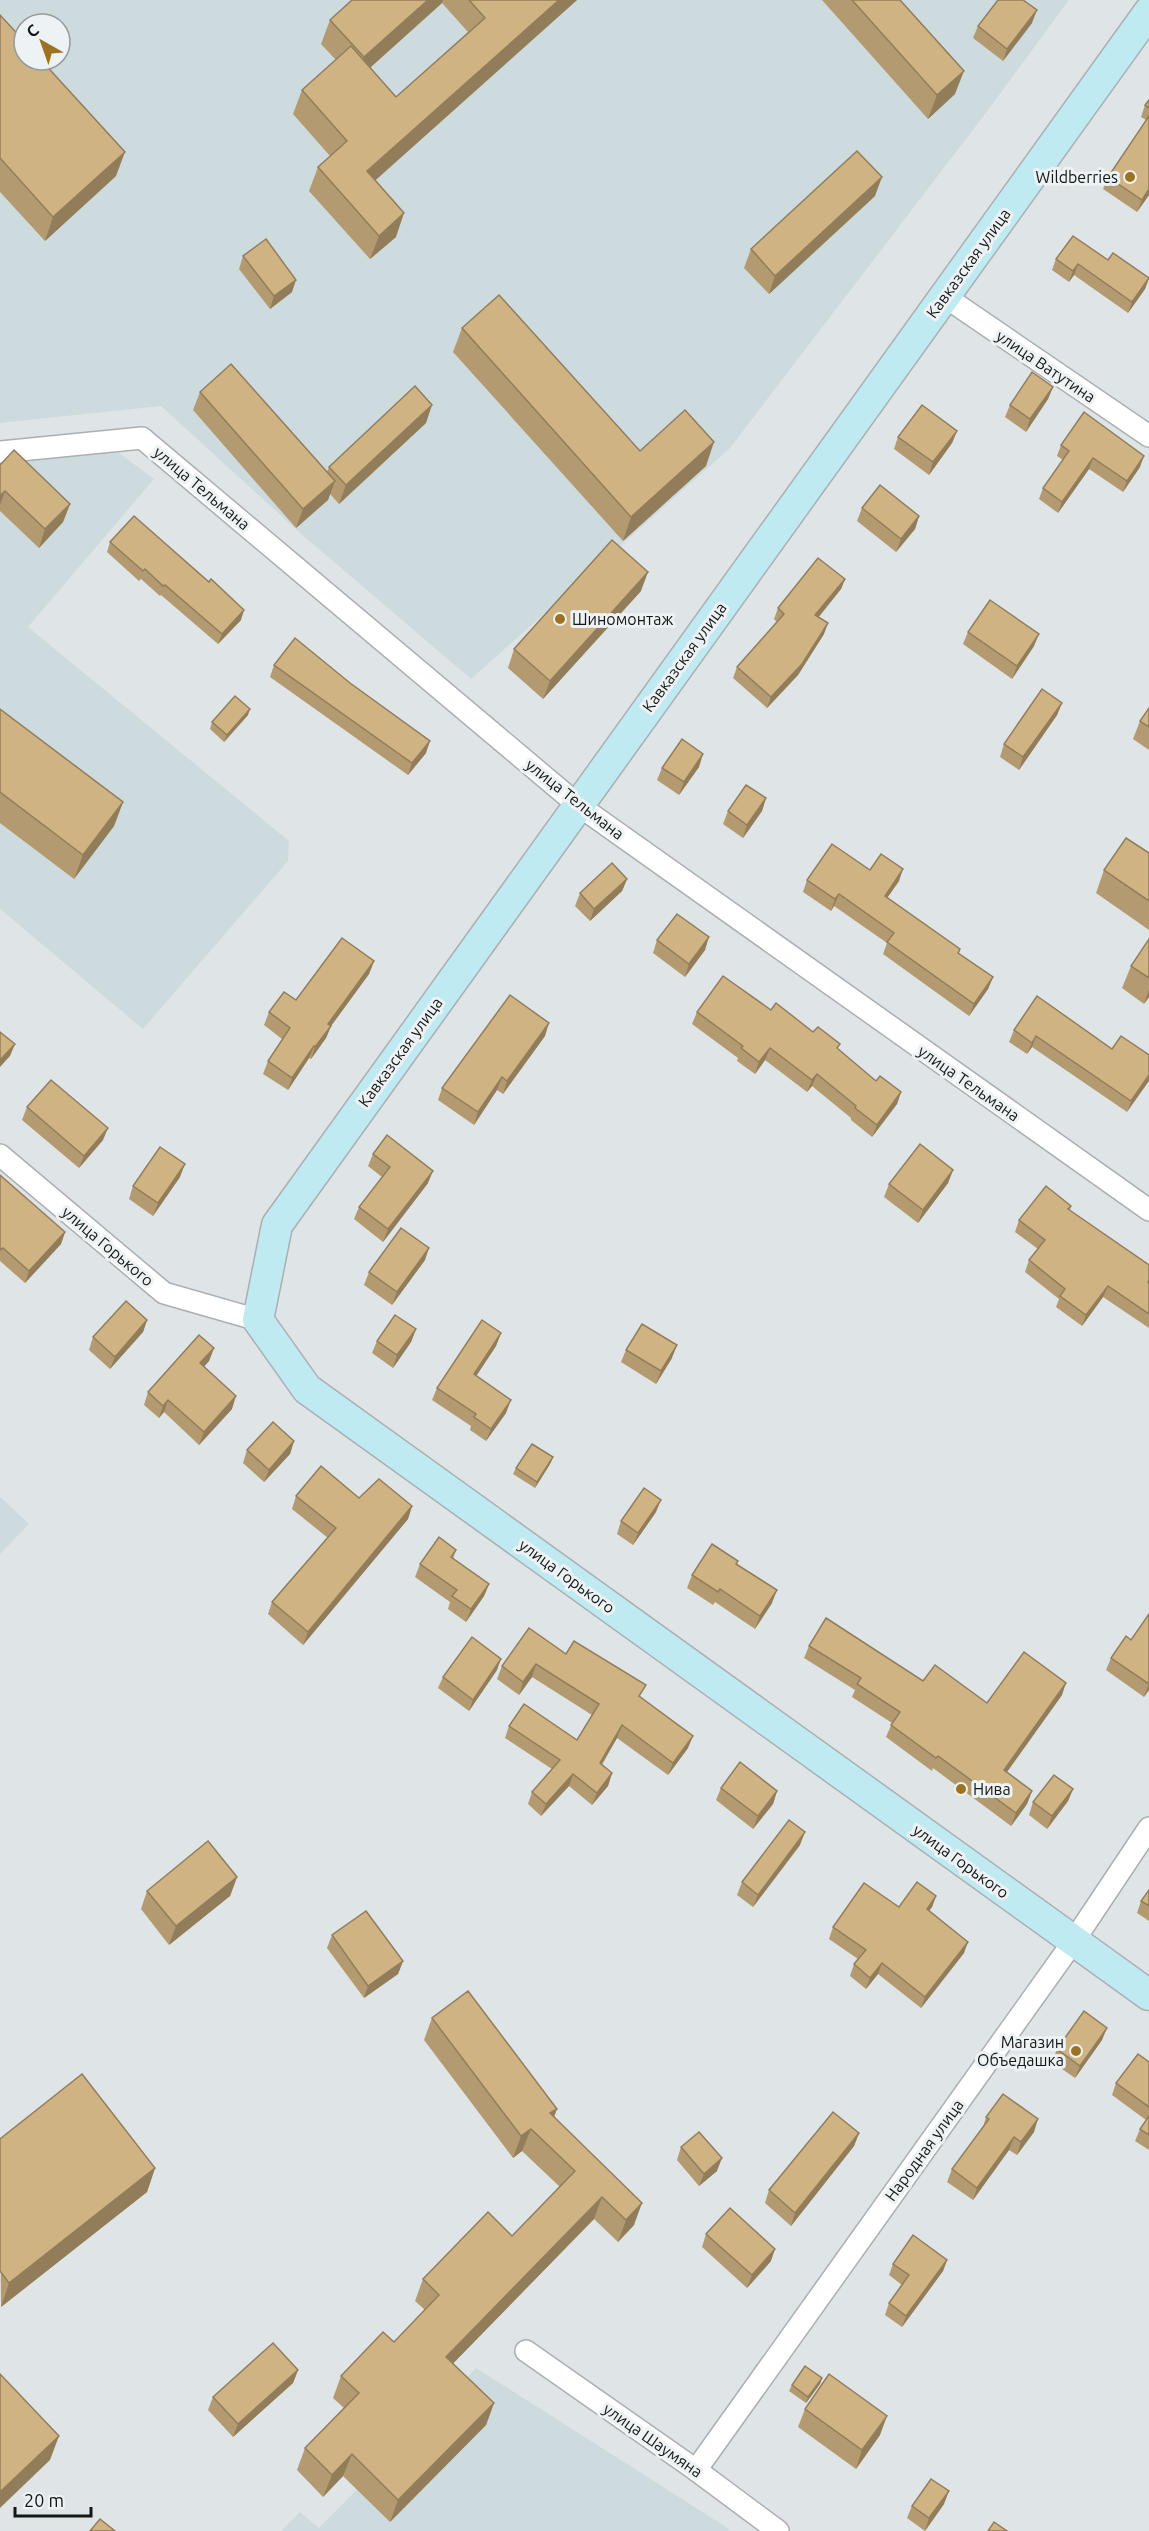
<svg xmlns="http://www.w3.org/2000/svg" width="1149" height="2531" viewBox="0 0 1149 2531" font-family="Ubuntu,sans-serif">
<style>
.built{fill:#cddbdf;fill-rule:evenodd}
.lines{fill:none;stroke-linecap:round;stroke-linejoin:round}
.minor-casing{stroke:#aaafb1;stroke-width:24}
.secondary-casing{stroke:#aaafb1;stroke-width:33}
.minor{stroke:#fff;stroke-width:21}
.secondary{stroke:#bfeaf2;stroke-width:30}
.wall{fill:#b39a70;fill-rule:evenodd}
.shaded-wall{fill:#927d5b}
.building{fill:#d0b382;stroke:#927d5b;stroke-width:1.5}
.poi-dot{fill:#9d7321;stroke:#edf2f4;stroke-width:2}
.labels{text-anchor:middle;stroke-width:6;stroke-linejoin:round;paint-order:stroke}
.poi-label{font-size:16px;fill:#151717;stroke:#edf2f4;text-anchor:end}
.street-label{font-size:16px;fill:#151717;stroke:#edf2f4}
</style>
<rect width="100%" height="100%" fill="#dfe5e7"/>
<g class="built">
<path d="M0 0H1069L982 118 730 448 471 679 300 533 161 406 0 423ZM24 24H60V60H24Z"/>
<path d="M119 453 154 479 28 627 289 841 288 861 143 1029 0 909V466L21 459Z"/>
<path d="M0 1497 29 1524 0 1554Z"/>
<path d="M476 2368 726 2527 730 2531H281L300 2512 319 2528Z"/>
</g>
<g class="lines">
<g class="minor-casing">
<g id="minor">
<path d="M944 296 1149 436"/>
<path d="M0 452 142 438 578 805 1149 1210"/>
<path d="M0 1155 164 1293 258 1320"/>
<path d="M526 2351 696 2470 778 2531"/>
<path d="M696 2470 1073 1942 1149 1828"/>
</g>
</g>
<g class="secondary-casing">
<path id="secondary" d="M1149 12 277 1225 258 1320 307 1389 1149 1995"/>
</g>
<use href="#minor" class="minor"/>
<use href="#secondary" class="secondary"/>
</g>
<g class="wall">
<path d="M352 0H577L375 180 396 237 370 259 309 191 318 167 330 156 293 114 302 90 336 60 321 44 330 20ZM442 3 468 32 396 97 370 68Z"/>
<path d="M822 0H900L955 94 928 119Z"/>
<path d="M0 15 116 176 45 241 0 192Z"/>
<path d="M1032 23 1003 61 973 38 978 26Z"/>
<path d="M1149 100V195L1137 212 1103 189 1108 177 1146 120 1141 117 1145 105Z"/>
<path d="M875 196 769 294 744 268 751 249Z"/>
<path d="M243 256 292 292 270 309 239 269Z"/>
<path d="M1056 259 1108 260 1149 278 1145 289 1128 313 1074 275 1069 282 1052 270Z"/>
<path d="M462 328 640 451 706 466 623 541 453 352Z"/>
<path d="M1053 387 1048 399 1026 432 1005 417 1010 405Z"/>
<path d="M200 392 327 472 329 467 426 423 339 504 330 494 328 500 296 528 193 410Z"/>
<path d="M957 431 952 443 929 475 894 449 898 437Z"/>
<path d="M1061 445 1140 467 1123 492 1089 469 1058 513 1039 499 1043 488 1063 460 1057 456Z"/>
<path d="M0 465 70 504 63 522 39 548 0 511Z"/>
<path d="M862 508 919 516 915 529 896 552 857 521Z"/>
<path d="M110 542 209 582 241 620 218 644 161 595 160 596 141 579 139 581 107 552Z"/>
<path d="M845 579 841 589 819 617 824 634 798 675 767 708 733 678 737 667 777 622 774 619 778 608Z"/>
<path d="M641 591 543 699 508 668 514 649Z"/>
<path d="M968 632 1034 646 1012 679 963 644Z"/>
<path d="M274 665 426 753 408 775 270 677Z"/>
<path d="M1062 703 1057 715 1019 770 1000 757 1004 744Z"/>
<path d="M1149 708V750L1133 739 1140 721Z"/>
<path d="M0 709 123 802 114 826 74 879 0 823Z"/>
<path d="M248 715 224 742 210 729 212 722Z"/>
<path d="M699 767 679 795 657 780 662 768Z"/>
<path d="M766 798 762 811 743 838 723 824 728 811Z"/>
<path d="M1149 853V930L1096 893 1104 870Z"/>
<path d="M870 870 899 881 887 898 960 949 959 953 993 977 988 989 969 1016 883 954 887 943 834 906 831 911 803 892 807 880Z"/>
<path d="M627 879 622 891 590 921 575 906 580 893Z"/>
<path d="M1149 939V997L1144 1004 1122 988 1131 966Z"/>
<path d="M657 940 705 950 685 977 653 953Z"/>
<path d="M374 961 369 974 331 1026 326 1038 311 1059 309 1058 288 1090 263 1074 268 1061 282 1039 264 1025 269 1012 296 1000Z"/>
<path d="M771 1010 813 1032 838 1050 876 1081 901 1092 897 1104 872 1137 851 1120V1118L812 1086 807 1092 765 1060 755 1074 737 1061 738 1058 692 1024 697 1012Z"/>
<path d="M1014 1030 1149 1055 1127 1112 1032 1047 1027 1054 1009 1042Z"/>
<path d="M545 1036 503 1094 497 1090 474 1125 438 1100 442 1088Z"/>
<path d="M27 1107 103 1140 79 1168 22 1120Z"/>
<path d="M373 1154 428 1183 383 1242 354 1219 359 1207 382 1177 368 1166Z"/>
<path d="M953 1170 948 1183 918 1223 884 1197 889 1184Z"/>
<path d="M0 1175 65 1232 61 1244 25 1283 0 1261Z"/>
<path d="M180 1177 153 1216 129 1199 133 1186Z"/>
<path d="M1071 1206 1070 1210 1149 1265V1328L1103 1297 1082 1326 1056 1307 1059 1299 1025 1272 1029 1260 1038 1249 1015 1232 1019 1220Z"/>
<path d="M425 1260 392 1305 364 1285 369 1272Z"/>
<path d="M147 1320 143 1332 110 1369 89 1350 93 1337Z"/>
<path d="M416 1329 411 1342 393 1368 372 1353 377 1341Z"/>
<path d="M501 1333 496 1346 476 1376 506 1413 486 1441 470 1430 471 1426 432 1400 437 1388Z"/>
<path d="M214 1348 209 1361 204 1366 232 1409 199 1445 164 1412 159 1418 144 1405 148 1392Z"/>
<path d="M626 1350 672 1358 656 1384 621 1362Z"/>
<path d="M294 1441 290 1454 264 1482 243 1463 247 1450Z"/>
<path d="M553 1457 550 1464 535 1488 513 1474 516 1468Z"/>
<path d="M296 1496 359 1498 412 1506 408 1519 303 1645 268 1614 272 1602 328 1538 292 1509Z"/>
<path d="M656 1512 633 1545 617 1534 621 1521Z"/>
<path d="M456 1550 453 1559 489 1584 484 1596 466 1622 448 1609 450 1602 415 1577 420 1564Z"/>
<path d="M737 1564 772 1603 755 1629 715 1602 713 1605 687 1588 692 1575Z"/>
<path d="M1149 1614V1690L1144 1697 1106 1670 1111 1658 1131 1640Z"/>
<path d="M809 1646 923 1681 987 1703 1062 1695 1007 1772 1032 1791 1027 1804 1011 1826 933 1768 932 1771 886 1737 892 1723 852 1697 855 1690 804 1658Z"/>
<path d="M566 1654 641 1698 688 1748 668 1775 617 1738 602 1765 612 1773 608 1786 592 1805 569 1786 541 1816 528 1804 532 1792 552 1769 505 1738 509 1726 577 1740 592 1715 532 1677 519 1695 497 1679 502 1666Z"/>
<path d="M497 1670 469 1711 438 1688 443 1677Z"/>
<path d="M721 1788 777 1791 773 1804 753 1829 716 1800Z"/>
<path d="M1073 1789 1068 1801 1047 1829 1029 1815 1033 1802Z"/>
<path d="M800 1845 753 1907 737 1895 742 1882Z"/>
<path d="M237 1877 230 1896 169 1945 141 1909 147 1891Z"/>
<path d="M1149 1890V1921L1137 1913 1141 1901Z"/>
<path d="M936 1896 932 1907 929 1911 964 1953 921 2008 878 1974 866 1989 850 1976 854 1964 858 1959 829 1939 833 1927Z"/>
<path d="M332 1935 403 1961 398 1974 364 1998 327 1948Z"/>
<path d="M432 2018 554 2117 634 2225 618 2242 594 2219 453 2363 494 2403 486 2425 390 2522 343 2476 323 2497 297 2470 305 2448 344 2408 333 2398 341 2376 394 2342 425 2310 415 2301 423 2279 512 2236 560 2187 522 2151 513 2158 424 2040Z"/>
<path d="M1102 2040 1075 2078 1052 2062 1057 2049Z"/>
<path d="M1149 2062V2150L1135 2141 1140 2129 1146 2120 1112 2095 1116 2083Z"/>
<path d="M986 2117 1034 2132 1017 2155 1009 2150 973 2200 947 2182 952 2169 983 2127Z"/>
<path d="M859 2133 854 2146 791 2226 765 2203 769 2190Z"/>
<path d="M0 2139 155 2168 147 2192 1 2307Z"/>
<path d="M681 2147 717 2171 699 2186 677 2160Z"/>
<path d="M706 2234 771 2261 747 2288 702 2247Z"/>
<path d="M947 2260 943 2271 902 2327 885 2315 889 2303 902 2285 889 2275 893 2264Z"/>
<path d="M298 2370 293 2383 233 2437 208 2410 213 2397Z"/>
<path d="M822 2378 820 2384 806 2403 789 2391 792 2385Z"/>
<path d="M805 2409 880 2435 856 2469 798 2427Z"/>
<path d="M944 2504 925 2531 907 2518 912 2506Z"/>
</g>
<g class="shaded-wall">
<path d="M428 0H443L442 3 355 81 364 57Z"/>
<path d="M559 0H577L359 195 367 171Z"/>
<path d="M1037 10 1032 23 1003 61 1007 49Z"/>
<path d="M964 71 955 94 928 119 937 95Z"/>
<path d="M125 152 116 176 45 241 53 217Z"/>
<path d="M882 177 875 196 769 294 775 276Z"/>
<path d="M1149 189V195L1137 212 1142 200Z"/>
<path d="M404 213 396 237 370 259 379 236Z"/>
<path d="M1078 264 1074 275 1069 282 1073 271Z"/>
<path d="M1149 278 1145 289 1128 313 1132 302Z"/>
<path d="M296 280 292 292 270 309 274 296Z"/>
<path d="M1053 387 1048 399 1026 432 1030 419Z"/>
<path d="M432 405 426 423 339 504 346 485Z"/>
<path d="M957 431 952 443 929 475 933 462Z"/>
<path d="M714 442 706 466 623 541 631 517Z"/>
<path d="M1144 456 1140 467 1123 492 1127 481Z"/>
<path d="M1093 458 1089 469 1058 513 1062 502Z"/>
<path d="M335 481 328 500 296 528 303 509Z"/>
<path d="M5 491 0 505V496Z"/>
<path d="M70 504 63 522 39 548 45 529Z"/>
<path d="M919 516 915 529 896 552 901 539Z"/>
<path d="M648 572 641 591 543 699 550 681Z"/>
<path d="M845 579 841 589 811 626 815 615Z"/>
<path d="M244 610 241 620 218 644 222 634Z"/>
<path d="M828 623 824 634 798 675 767 708 771 697Z"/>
<path d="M1039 634 1034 646 1012 679 1017 666Z"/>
<path d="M1062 703 1057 715 1019 770 1023 757Z"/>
<path d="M250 709 248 715 224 742 227 735Z"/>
<path d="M430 741 426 753 408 775 412 763Z"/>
<path d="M703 754 699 767 679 795 684 782Z"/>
<path d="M766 798 762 811 743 838 747 825Z"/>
<path d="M123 802 114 826 74 879 83 855Z"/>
<path d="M903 869 899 881 880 908 885 896Z"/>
<path d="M627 879 622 891 590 921 594 909Z"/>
<path d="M839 894 834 906 831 911 835 899Z"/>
<path d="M709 937 705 950 685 977 689 964Z"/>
<path d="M374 961 369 974 331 1026 326 1038 311 1059 315 1047 328 1024Z"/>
<path d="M993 977 988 989 969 1016 974 1004Z"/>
<path d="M1149 990V997L1144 1004Z"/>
<path d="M549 1023 545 1036 503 1094 507 1081Z"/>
<path d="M1036 1036 1032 1047 1027 1054 1032 1043Z"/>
<path d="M15 1044 10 1056 0 1067V1060Z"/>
<path d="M314 1046 309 1058 288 1090 292 1078Z"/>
<path d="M770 1048 765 1060 755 1074 759 1062Z"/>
<path d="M817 1074 812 1086 807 1092 812 1080Z"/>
<path d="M1149 1075V1081L1127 1112 1131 1101Z"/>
<path d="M502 1077 497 1090 474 1125 478 1112Z"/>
<path d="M901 1092 897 1104 872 1137 877 1125Z"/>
<path d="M108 1128 103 1140 79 1168 84 1156Z"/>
<path d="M185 1164 180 1177 153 1216 158 1203Z"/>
<path d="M953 1170 948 1183 918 1223 923 1210Z"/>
<path d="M433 1171 428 1183 383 1242 388 1229Z"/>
<path d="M65 1232 61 1244 25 1283 29 1271Z"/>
<path d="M429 1248 425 1260 392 1305 397 1292Z"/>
<path d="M1108 1286 1103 1297 1082 1326 1086 1315Z"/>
<path d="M147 1320 143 1332 110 1369 115 1357Z"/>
<path d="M416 1329 411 1342 393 1368 397 1355Z"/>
<path d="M501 1333 496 1346 469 1387 474 1374Z"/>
<path d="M677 1345 672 1358 656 1384 661 1371Z"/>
<path d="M214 1348 209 1361 196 1376 200 1363Z"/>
<path d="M236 1396 232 1409 199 1445 204 1432Z"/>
<path d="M168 1400 164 1412 159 1418 163 1406Z"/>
<path d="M511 1400 506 1413 486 1441 491 1429Z"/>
<path d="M294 1441 290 1454 264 1482 269 1470Z"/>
<path d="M553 1457 550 1464 535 1488 537 1482Z"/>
<path d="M661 1500 656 1512 633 1545 638 1533Z"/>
<path d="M412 1506 408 1519 303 1645 308 1632Z"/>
<path d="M489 1584 484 1596 466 1622 471 1609Z"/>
<path d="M777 1590 772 1603 755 1629 760 1616Z"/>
<path d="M501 1659 497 1670 469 1711 473 1700Z"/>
<path d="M536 1664 532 1677 519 1695 523 1682Z"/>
<path d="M1066 1683 1062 1695 999 1783 1004 1770Z"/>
<path d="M1149 1684V1690L1144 1697Z"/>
<path d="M622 1725 617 1738 595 1775 600 1763Z"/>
<path d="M693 1736 688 1748 668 1775 673 1763Z"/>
<path d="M612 1773 608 1786 592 1805 597 1793Z"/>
<path d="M573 1774 569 1786 541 1816 546 1804Z"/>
<path d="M1073 1789 1068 1801 1047 1829 1052 1816Z"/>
<path d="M777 1791 773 1804 753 1829 758 1816Z"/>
<path d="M1032 1791 1027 1804 1011 1826 1016 1813Z"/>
<path d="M805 1832 800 1845 753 1907 758 1895Z"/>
<path d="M237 1877 230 1896 169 1945 176 1926Z"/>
<path d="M936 1896 932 1907 922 1920 927 1909Z"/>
<path d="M968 1942 964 1953 921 2008 925 1997Z"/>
<path d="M403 1961 398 1974 364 1998 368 1986Z"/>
<path d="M882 1963 878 1974 866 1989 870 1978Z"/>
<path d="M1107 2028 1102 2040 1075 2078 1080 2066Z"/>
<path d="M557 2109 549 2131 550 2113Z"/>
<path d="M1038 2119 1034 2132 1017 2155 1021 2142Z"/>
<path d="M531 2129 522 2151 513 2158 521 2136Z"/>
<path d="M859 2133 854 2146 791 2226 795 2213Z"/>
<path d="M1014 2137 1009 2150 973 2200 977 2188Z"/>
<path d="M722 2158 717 2171 699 2186 704 2174Z"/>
<path d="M155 2168 147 2192 1 2307 9 2283Z"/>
<path d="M602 2197 594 2219 438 2379 446 2357Z"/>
<path d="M642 2203 634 2225 618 2242 626 2220Z"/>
<path d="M775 2249 771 2261 747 2288 752 2275Z"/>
<path d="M947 2260 943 2271 902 2327 906 2316Z"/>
<path d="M298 2370 293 2383 233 2437 238 2424Z"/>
<path d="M822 2378 820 2384 806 2403 808 2397Z"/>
<path d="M494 2403 486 2425 390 2522 398 2500Z"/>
<path d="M887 2416 880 2435 856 2469 862 2450Z"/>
<path d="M59 2436 50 2460 0 2508V2492Z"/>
<path d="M352 2454 343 2476 323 2497 332 2475Z"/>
<path d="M949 2491 944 2504 925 2531 929 2518Z"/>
</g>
<g class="building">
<path d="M352 0H428L364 57 330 20Z"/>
<path d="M469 0H559L367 171 404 213 379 236 318 167 347 141 302 90 351 46 396 97 485 18Z"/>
<path d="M852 0H900L964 71 937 95Z"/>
<path d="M998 0H1023L1037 10 1007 49 978 26Z"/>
<path d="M0 15 24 41V60H41L125 152 53 217 0 158Z"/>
<path d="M1149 100V108L1145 105Z"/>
<path d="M1149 116V189L1142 200 1108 177Z"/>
<path d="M857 151 882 177 775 276 751 249Z"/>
<path d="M1073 236 1108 260 1113 253 1149 278 1132 302 1078 264 1073 271 1056 259Z"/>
<path d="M266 239 296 280 274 296 243 256Z"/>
<path d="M499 295 640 451 685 410 714 442 631 517 462 328Z"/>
<path d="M231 364 335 481 303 509 200 392Z"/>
<path d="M1032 372 1053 387 1030 419 1010 405Z"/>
<path d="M415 386 432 405 346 485 329 467Z"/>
<path d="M922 405 957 431 933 462 898 437Z"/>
<path d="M1084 412 1144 456 1127 481 1093 458 1062 502 1043 488 1069 451 1061 445Z"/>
<path d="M14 450 70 504 45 529 5 491 0 496V465Z"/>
<path d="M880 485 919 516 901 539 862 508Z"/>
<path d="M134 516 209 582 211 579 244 610 222 634 165 585 163 586 145 569 143 571 110 542Z"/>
<path d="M612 540 648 572 550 681 514 649Z"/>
<path d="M818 558 845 579 815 615 828 623 802 664 771 697 737 667 784 614 778 608Z"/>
<path d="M990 600 1039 634 1017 666 968 632Z"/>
<path d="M295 638 350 683 430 741 412 763 274 665Z"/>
<path d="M1042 689 1062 703 1023 757 1004 744Z"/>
<path d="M235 696 250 709 227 735 212 722Z"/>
<path d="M1149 708V727L1140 721Z"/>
<path d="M0 709 123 802 83 855 0 792Z"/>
<path d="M682 739 703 754 684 782 662 768Z"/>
<path d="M746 785 766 798 747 825 728 811Z"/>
<path d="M1126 838 1149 853V901L1104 870Z"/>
<path d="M832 844 870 870 881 854 903 869 885 896 960 949 958 953 993 977 974 1004 887 942 894 933 839 894 835 899 807 880Z"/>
<path d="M612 863 627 879 594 909 580 893Z"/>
<path d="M677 914 709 937 689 964 657 940Z"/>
<path d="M342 938 374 961 328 1024 331 1026 315 1047 314 1046 292 1078 268 1061 290 1028 269 1012 284 992 296 1000Z"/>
<path d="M1149 939V978L1131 966Z"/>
<path d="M723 976 771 1010 776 1003 813 1032 818 1027 840 1044 837 1048 876 1081 880 1076 901 1092 877 1125 855 1108 856 1106 817 1074 812 1080 770 1048 759 1062 741 1048 743 1046 697 1012Z"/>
<path d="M510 995 549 1023 507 1081 502 1077 478 1112 442 1088Z"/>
<path d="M1037 996 1112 1049 1121 1036 1149 1055V1075L1131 1101 1036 1036 1032 1043 1014 1030Z"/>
<path d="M0 1032 15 1044 0 1060Z"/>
<path d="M51 1080 108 1128 84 1156 27 1107Z"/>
<path d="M387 1135 433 1171 388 1229 359 1207 390 1167 373 1154Z"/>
<path d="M920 1144 953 1170 923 1210 889 1184Z"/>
<path d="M160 1147 185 1164 158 1203 133 1186Z"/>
<path d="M0 1175 65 1232 29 1271 3 1248 0 1250Z"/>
<path d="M1046 1186 1071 1206 1068 1209 1149 1265V1280L1148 1282 1149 1283V1314L1108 1286 1086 1315 1060 1296 1065 1289 1029 1260 1045 1240 1019 1220Z"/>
<path d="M401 1228 429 1248 397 1292 369 1272Z"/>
<path d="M126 1301 147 1320 115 1357 93 1337Z"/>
<path d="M395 1315 416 1329 397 1355 377 1341Z"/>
<path d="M482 1320 501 1333 474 1374 511 1400 491 1429 474 1417 476 1414 437 1388Z"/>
<path d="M642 1324 677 1345 661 1371 626 1350Z"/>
<path d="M199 1335 214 1348 200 1363 236 1396 204 1432 168 1400 163 1406 148 1392Z"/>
<path d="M273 1422 294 1441 269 1470 247 1450Z"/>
<path d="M532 1444 553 1457 537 1482 516 1468Z"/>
<path d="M321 1466 359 1498 379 1479 412 1506 308 1632 272 1602 336 1528 296 1496Z"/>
<path d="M644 1488 661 1500 638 1533 621 1521Z"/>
<path d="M439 1537 456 1550 451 1557 489 1584 471 1609 452 1596 457 1590 420 1564Z"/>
<path d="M712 1544 738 1561 736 1564 777 1590 760 1616 720 1589 718 1592 692 1575Z"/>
<path d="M1149 1614V1684L1111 1658 1126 1636 1131 1640Z"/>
<path d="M826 1618 923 1681 935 1665 987 1703 1024 1652 1066 1683 1004 1770 1032 1791 1016 1813 938 1756 936 1758 891 1725 900 1712 857 1684 861 1678 809 1646Z"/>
<path d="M529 1628 566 1654 574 1641 646 1685 639 1696 693 1736 673 1763 622 1725 600 1763 612 1773 597 1793 573 1774 546 1804 532 1792 560 1760 509 1726 524 1704 577 1740 599 1704 536 1664 523 1682 502 1666Z"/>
<path d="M472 1637 501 1659 473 1700 443 1677Z"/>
<path d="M740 1762 777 1791 758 1816 721 1788Z"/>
<path d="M1054 1775 1073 1789 1052 1816 1033 1802Z"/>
<path d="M789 1820 805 1832 758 1895 742 1882Z"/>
<path d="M208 1841 237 1877 176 1926 147 1891Z"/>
<path d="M917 1882 936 1896 927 1909 968 1942 925 1997 882 1963 870 1978 854 1964 866 1950 833 1927 864 1883 899 1907Z"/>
<path d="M1149 1890V1906L1141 1901Z"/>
<path d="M366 1911 403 1961 368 1986 332 1935Z"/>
<path d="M468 1991 557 2109 550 2113 642 2203 626 2220 602 2197 446 2357 494 2403 398 2500 352 2454 332 2475 305 2448 359 2393 341 2376 383 2332 394 2342 439 2295 423 2279 488 2212 512 2236 575 2171 531 2129 521 2136 432 2018Z"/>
<path d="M1084 2011 1107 2028 1080 2066 1057 2049Z"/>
<path d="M1138 2054 1149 2062V2107L1116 2083Z"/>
<path d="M82 2074 155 2168 9 2283 0 2271V2139Z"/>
<path d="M1003 2094 1038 2119 1021 2142 1014 2137 977 2188 952 2169 989 2119 986 2117Z"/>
<path d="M833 2112 859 2133 795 2213 769 2190Z"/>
<path d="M1149 2116V2135L1140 2129Z"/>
<path d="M699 2132 722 2158 704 2174 681 2147Z"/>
<path d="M730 2208 775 2249 752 2275 706 2234Z"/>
<path d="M913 2235 947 2260 906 2316 889 2303 909 2275 893 2264Z"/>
<path d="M273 2343 298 2370 238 2424 213 2397Z"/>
<path d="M805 2366 822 2378 808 2397 792 2385Z"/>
<path d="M0 2374 59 2436 0 2492Z"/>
<path d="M829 2374 887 2416 862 2450 805 2409Z"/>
<path d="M931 2479 949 2491 929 2518 912 2506Z"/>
<path d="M100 2519 115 2531H90Z"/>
<path d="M994 2522 1007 2531H988Z"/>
</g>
<g class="poi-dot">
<circle cx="1130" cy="177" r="6"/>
<circle cx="560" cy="619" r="6"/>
<circle cx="961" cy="1789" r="6"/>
<circle cx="1076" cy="2051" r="6"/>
</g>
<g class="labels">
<g class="poi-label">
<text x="1118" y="183">Wildberries</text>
<text x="572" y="625" text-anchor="start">Шиномонтаж</text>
<text x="973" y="1795" text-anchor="start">Нива</text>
<text x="1064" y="2048">Магазин<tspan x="1064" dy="18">Объедашка</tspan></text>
</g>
<g class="street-label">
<text transform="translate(968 263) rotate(-54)" y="6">Кавказская улица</text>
<text transform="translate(1046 366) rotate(34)" y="6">улица Ватутина</text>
<text transform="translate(202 488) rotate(40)" y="6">улица Тельмана</text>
<text transform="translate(684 657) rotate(-54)" y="6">Кавказская улица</text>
<text transform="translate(575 799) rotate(38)" y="6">улица Тельмана</text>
<text transform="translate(400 1052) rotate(-54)" y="6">Кавказская улица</text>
<text transform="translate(969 1083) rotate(35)" y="6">улица Тельмана</text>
<text transform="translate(108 1246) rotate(40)" y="6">улица Горького</text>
<text transform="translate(567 1576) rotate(36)" y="6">улица Горького</text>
<text transform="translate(961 1861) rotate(36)" y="6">улица Горького</text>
<text transform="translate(924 2150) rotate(-54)" y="6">Народная улица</text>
<text transform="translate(653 2440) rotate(35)" y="6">улица Шаумяна</text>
</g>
</g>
<g transform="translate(42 42) rotate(320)"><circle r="28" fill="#edf2f4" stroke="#979a9c" stroke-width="1.5"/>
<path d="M0-4.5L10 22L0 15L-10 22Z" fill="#9d7321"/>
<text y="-9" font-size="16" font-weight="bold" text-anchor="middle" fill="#151717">С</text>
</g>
<path d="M15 2507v9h76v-9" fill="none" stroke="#151717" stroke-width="3"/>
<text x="24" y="2507" font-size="18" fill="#151717" stroke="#edf2f4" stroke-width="4.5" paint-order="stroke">20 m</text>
</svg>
